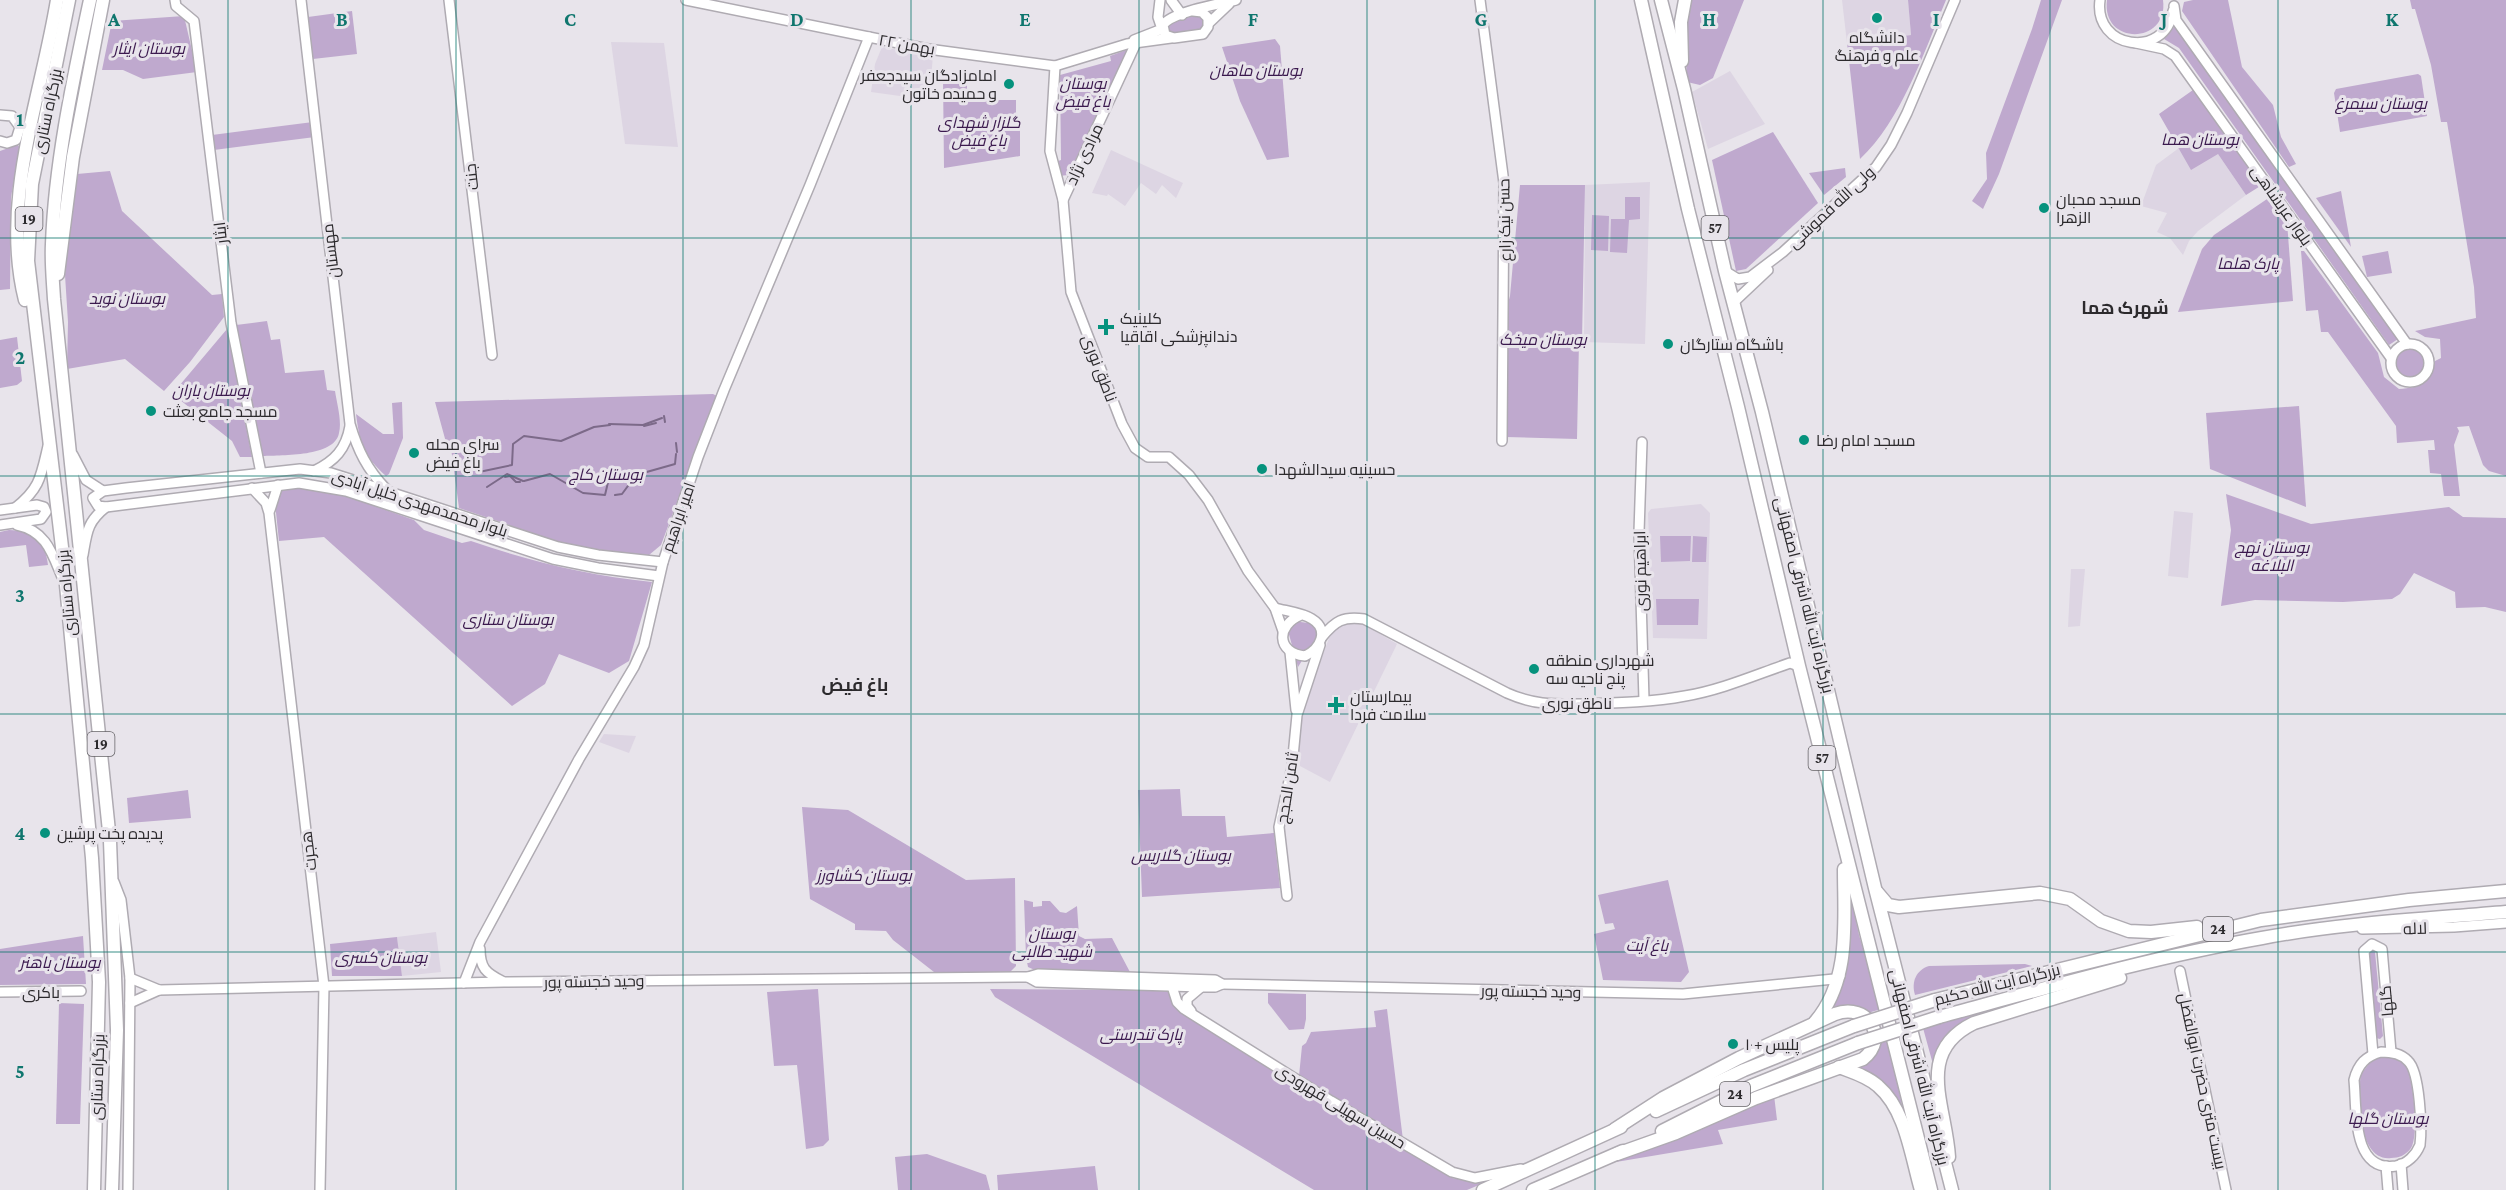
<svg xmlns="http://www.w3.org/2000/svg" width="2506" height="1190" viewBox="0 0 2506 1190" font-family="'Crimson Pro',Cairo,serif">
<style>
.built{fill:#ddd5e3}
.green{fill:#bfa9ce}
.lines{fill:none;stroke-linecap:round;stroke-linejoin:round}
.stream{stroke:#7c6a89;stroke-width:2}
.secondary-casing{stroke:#afabb2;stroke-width:12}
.highway-casing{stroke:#afabb2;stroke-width:15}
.secondary{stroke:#fff;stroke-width:9}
.highway{stroke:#fff;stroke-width:12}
.highway-bridge-casing{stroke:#afabb2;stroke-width:15;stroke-linecap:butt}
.highway-bridge{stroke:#fff;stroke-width:12}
.grid{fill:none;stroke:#0f766e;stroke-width:1.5;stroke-opacity:0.55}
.poi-dot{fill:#06927d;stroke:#e8e4eb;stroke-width:2}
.labels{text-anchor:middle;stroke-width:6;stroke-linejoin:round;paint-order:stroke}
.shield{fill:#e8e4eb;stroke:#646266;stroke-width:1.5}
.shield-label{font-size:15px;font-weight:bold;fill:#2c2a2d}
.poi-label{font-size:16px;fill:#2c2a2d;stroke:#e8e4eb;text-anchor:start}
.street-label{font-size:16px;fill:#2c2a2d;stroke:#e8e4eb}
.park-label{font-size:16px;font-style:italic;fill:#3b194e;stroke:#e8e4eb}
.neighbourhood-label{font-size:18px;font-weight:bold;fill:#2c2a2d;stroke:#e8e4eb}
.grid-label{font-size:20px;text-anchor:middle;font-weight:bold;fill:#0f766e;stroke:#e8e4eb;stroke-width:6;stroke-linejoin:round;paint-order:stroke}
</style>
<rect width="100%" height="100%" fill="#e8e4eb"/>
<g class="built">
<path d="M1842 0H1908L1911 35 1847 43Z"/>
<path d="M611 42 664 43 678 147 625 144Z"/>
<path d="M882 47 933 56 929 100 871 92 875 64Z"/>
<path d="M1730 71 1765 124 1708 149 1692 92Z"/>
<path d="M2179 148 2218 154 2246 195 2198 231 2189 241 2183 255 2170 238 2157 232 2167 213 2141 206 2156 165Z"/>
<path d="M1111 150 1183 183 1176 198 1162 185 1156 194 1141 183 1125 206 1108 194 1107 196 1092 193Z"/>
<path d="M1650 182 1645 344 1584 342 1585 185Z"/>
<path d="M1701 504 1710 513 1707 639 1653 638 1648 513 1651 509Z"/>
<path d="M2174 511 2193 513 2188 578 2168 576Z"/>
<path d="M2071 569H2085L2080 626 2068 627Z"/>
<path d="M1346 624H1363L1397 644 1330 782 1300 766 1295 751V732L1333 627Z"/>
<path d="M604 734 636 736 629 753 599 742Z"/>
<path d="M436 932 441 972 402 976 397 937Z"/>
</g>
<g class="green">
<path d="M1688 0H1744L1713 78 1700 85 1687 82 1684 16Z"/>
<path d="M1908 0H1946C1924 52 1901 121 1860 159L1847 43 1911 35Z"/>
<path d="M2041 0H2062L1999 174 1983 209 1972 201 1987 179 1986 153 2032 29Z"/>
<path d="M2107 0H2163C2169 45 2101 46 2107 0Z"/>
<path d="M2193 0H2228L2242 67 2273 105 2281 137 2296 164 2289 167 2182 11 2184 2Z"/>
<path d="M2410 0H2506V476L2489 471 2483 465 2469 426 2457 427 2459 431 2454 445 2460 496H2444L2441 474 2430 473 2428 450H2435L2434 440 2397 443 2396 426 2328 332H2321L2318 310 2306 311 2301 251H2304L2378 353 2384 377 2399 389C2420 388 2431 382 2435 361L2441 358 2440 339 2425 337 2415 331 2476 318 2474 287 2447 122H2441L2431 65 2415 9H2412Z"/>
<path d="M352 11 357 54 313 59 308 17Z"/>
<path d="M1195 15H1199L1205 22 1203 30 1173 35 1169 33 1167 27 1169 24Z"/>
<path d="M184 16 197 72 143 79 123 70H102L112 21Z"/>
<path d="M2175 26 2379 314 2398 339 2389 345 2179 48 2164 39Z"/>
<path d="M1275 39 1280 46 1289 157 1267 160 1240 101 1222 47Z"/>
<path d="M1129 49 1068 175 1059 176 1055 162 1061 160 1060 75 1111 61 1110 56Z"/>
<path d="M2418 74 2421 76 2427 116 2340 132 2334 93 2336 89Z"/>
<path d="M943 78 967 79V100H1016V117H1020V156L944 168Z"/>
<path d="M2193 90 2262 185 2246 195 2218 154 2191 170 2159 114Z"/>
<path d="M313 122 315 137 214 150 212 135Z"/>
<path d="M1773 132 1818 203 1746 269 1736 271 1712 160Z"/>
<path d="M17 145 20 147 11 197 10 289 0 290V151Z"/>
<path d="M1845 168 1846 177 1824 195 1809 173Z"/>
<path d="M110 171 122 211 212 295 222 294 224 317 190 362 164 391 125 359 67 369 68 322 65 275 71 206 77 174Z"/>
<path d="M1520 185H1585L1582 341H1579L1577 439 1506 437 1507 307 1510 296Z"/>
<path d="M2341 191 2351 247 2316 198Z"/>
<path d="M1625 197H1640V219L1629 220 1627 253 1610 252 1611 219H1625Z"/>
<path d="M2270 197 2287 222 2293 301 2178 312 2202 249 2214 235Z"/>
<path d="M1592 215 1609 216 1608 251 1591 250Z"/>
<path d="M2388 251 2392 273 2367 277 2362 256Z"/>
<path d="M267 321 271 340 280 339 285 373 324 370 327 390 335 391C337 404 342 421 339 433 335 457 282 455 263 456L236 325Z"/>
<path d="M227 329 252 457H240L232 441 180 400 184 395 179 386Z"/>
<path d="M17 337 22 381 17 385 0 388V340Z"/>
<circle cx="2410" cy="363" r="15"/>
<path d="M713 394 717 396 661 545 649 555 600 551 559 542 459 508 451 448 447 446 435 402Z"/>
<path d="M402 402 403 438 389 474 386 476C363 455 360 444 356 414L383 434H394L392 403Z"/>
<path d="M2299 406 2306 507 2210 469 2206 413Z"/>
<path d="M295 486 344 495 414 520 424 530 462 543 471 541C532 562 587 575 652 582L629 661 609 673 559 654 545 684 512 706 324 537 279 541 275 503 280 491Z"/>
<path d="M2226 494 2311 524 2449 507 2463 517 2506 518V612L2485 607 2456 608 2455 592 2414 573 2400 594 2392 599 2343 602 2255 600 2221 606 2231 530Z"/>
<path d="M9 530C31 531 46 541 48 565L29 567 26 545 0 548V532Z"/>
<path d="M1660 536H1691L1690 561 1661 562Z"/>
<path d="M1693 536 1707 537 1706 562H1692Z"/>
<path d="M1656 599H1699L1698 625H1657Z"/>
<path d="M1285 620 1324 625 1298 667Z"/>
<path d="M1180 789 1182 816H1225L1227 837 1274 833 1280 888 1142 897 1138 790Z"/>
<path d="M188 790 191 818 129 823 127 798Z"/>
<path d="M802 807 848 810 966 880 1015 878 1016 966 1010 972H934L893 940 886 931 855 930V924L810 899Z"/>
<path d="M1847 879 1859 935 1881 1009 1868 1013C1854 1002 1845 1005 1829 1010Z"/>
<path d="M1668 880 1689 972 1681 982 1603 980 1594 934 1615 929 1613 923 1605 924 1598 895Z"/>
<path d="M1024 900 1033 902V907L1042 906V901H1050L1060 912 1066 913 1077 906 1079 936 1085 939 1112 938 1131 974 1037 971 1028 967 1026 957Z"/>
<path d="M83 936 86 984 0 985V949Z"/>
<path d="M397 937 402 976H332L330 944Z"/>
<path d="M2368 948H2373L2375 952 2383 1036 2380 1039 2376 1038Z"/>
<path d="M2025 964 2032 966 1915 995C1911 982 1916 970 1929 966Z"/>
<path d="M2121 975 1978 1019 1934 1068 1923 1028Z"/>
<path d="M818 989 829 1140 823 1146 806 1149 797 1065 774 1066 767 992Z"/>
<path d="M990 989 1168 990 1174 1004 1452 1178 1469 1181 1503 1175 1467 1190H1314L995 997Z"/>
<path d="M1268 993 1306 994V1019L1304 1029 1289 1030 1268 1003Z"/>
<path d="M59 1003 84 1004 80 1124H56Z"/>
<path d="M1387 1009 1403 1140 1299 1076 1302 1046 1306 1043 1311 1032 1376 1027 1374 1011Z"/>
<path d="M1887 1040 1904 1113 1855 1066 1878 1042Z"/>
<path d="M2382 1057C2391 1057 2401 1059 2406 1067 2414 1079 2419 1137 2411 1148 2406 1155 2399 1158 2391 1158 2358 1162 2357 1096 2361 1074L2372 1060Z"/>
<path d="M1774 1095 1777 1120 1718 1130 1723 1144 1616 1162Z"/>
<path d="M927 1154 986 1175 990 1190H898L895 1157Z"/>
<path d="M1095 1166 1098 1190H998L997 1175Z"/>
</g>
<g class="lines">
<g class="stream">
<path d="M664 416 665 422"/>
<path d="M609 424 643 425 662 418"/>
<path d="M644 426 656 423"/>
<path d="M676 443 677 452"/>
<path d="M479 472 512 465 513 444 524 436 561 441 594 427 610 425"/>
<path d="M505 477 510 476 516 482H520"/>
<path d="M524 481 550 474 583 493 605 495 609 478"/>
<path d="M487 487 507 474 523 481"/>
<path d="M615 495 622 494 636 475 675 464 676 454"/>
</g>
<g class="secondary-casing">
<g id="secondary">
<path d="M175 0 176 6 194 21 231 323 261 473"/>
<path d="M301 0 350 424C358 451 367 469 386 489"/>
<path d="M449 0 492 355"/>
<path d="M686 0 928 49 1055 66 1127 44 1171 38"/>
<path d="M1171 0 1182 15"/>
<path d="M1480 0 1504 183 1502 441"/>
<path d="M2100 0C2093 49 2165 60 2173 11"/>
<path d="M2174 6 2176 20 2407 344"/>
<path d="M1193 11 1202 12 1208 18V27L1203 34 1174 38 1165 35 1163 25C1171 12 1219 4 1236 0"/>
<path d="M1209 23 1229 4"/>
<path d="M1134 40 1162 29 1158 17 1160 0"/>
<path d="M2136 43 2164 49 2175 56 2391 358"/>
<path d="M1055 66 1050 151 1063 200 1071 292 1122 424 1135 448 1148 457H1169L1189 475 1208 500 1248 571 1275 608 1283 631"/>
<path d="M0 115 12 116 20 127 16 140 7 143 0 141"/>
<path d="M1063 200 1136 43"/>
<path d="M1725 271 1738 279 1750 277 1783 252 1876 167 1891 145 1907 113 1955 0"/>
<path d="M1734 302 1768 270"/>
<circle cx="2410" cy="363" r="19"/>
<path d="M1642 442 1639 532 1644 700"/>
<path d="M73 455 86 480 103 491"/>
<path d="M314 471C335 461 346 449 350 426"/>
<path d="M252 488 266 503 269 513 324 986 320 1190"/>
<path d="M15 508C40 489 41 476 48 446"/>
<path d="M0 510 37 505 44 507 46 512 41 519 0 525"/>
<path d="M270 510 278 485"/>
<path d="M17 525C46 531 52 553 62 577"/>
<path d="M83 555C87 532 87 522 106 507"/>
<path d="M659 576 598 568 553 559 346 491 299 483 106 507 98 506 93 498 103 491 126 488 300 469 331 473 350 479 558 547 598 555 663 562"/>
<path d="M1275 608C1286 611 1303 613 1312 619 1330 630 1320 649 1305 656 1276 653 1276 625 1301 615"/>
<path d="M1322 637C1335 621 1343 616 1364 619L1507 693C1536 706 1557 704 1588 704 1620 703 1653 702 1685 696 1721 690 1755 675 1790 663L1799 666"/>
<path d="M1290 652 1296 710"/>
<path d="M114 882 121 900 130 978 128 1190"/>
<path d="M1287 896 1279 827 1292 767 1297 715 1320 645"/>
<path d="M2362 929 2454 927 2506 923"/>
<path d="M480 949C480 968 486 973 502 981"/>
<path d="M2180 971 2226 1190"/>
<path d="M1028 977 1037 982 1202 987H1215L1222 984"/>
<path d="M130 978 159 990"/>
<path d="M1170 980 1177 1002 1184 1009 1331 1101 1452 1172 1475 1178 1521 1169"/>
<path d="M464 983 480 942 579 759 634 667 644 645 663 562 698 457 724 390 810 185 869 37"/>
<path d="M0 992 81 991"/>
<path d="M130 1003 159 990 504 982 1028 977 1038 974 1215 980 1222 984 1683 994 1834 979 1840 976"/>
<path d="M1191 1011 1187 1006V999L1200 988"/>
<path d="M2381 1052C2391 1052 2401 1053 2408 1061 2420 1072 2422 1128 2420 1145 2416 1155 2407 1164 2396 1166 2351 1173 2357 1108 2354 1080 2358 1064 2366 1056 2381 1052Z"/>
<path d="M2373 1054 2364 951 2372 944 2382 949 2391 1052"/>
<path d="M2401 1164 2403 1190"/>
<path d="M2386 1166 2388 1190"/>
</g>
</g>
<g class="highway-casing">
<g id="highway">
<path d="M69 0 32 184 28 261 64 564 92 858 99 982 94 1190"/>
<path d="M90 0C73 80 55 162 52 244 51 262 53 281 54 299L110 841 117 1030 112 1190"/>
<path d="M1641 0 1688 209 1738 407 1799 666 1931 1190"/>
<path d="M1661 0 1684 89 1725 271 1762 412 1875 888 1952 1190"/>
<path d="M1682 61 1681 22 1685 0"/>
<path d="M58 274 73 157 103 0"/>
<path d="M25 300C0 201 41 98 57 0"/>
<path d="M1877 892 1888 905 1899 907 2040 893 2070 899 2101 921 2129 931 2151 932 2197 927"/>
<path d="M1935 1000 2261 920 2409 900 2506 891"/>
<path d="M1939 1017C2046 988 2153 957 2262 938 2342 923 2425 919 2506 912"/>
<path d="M1815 1022C1851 980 1844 922 1844 869"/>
<path d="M1839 1067C1852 1072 1867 1076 1878 1086 1906 1110 1911 1156 1921 1190"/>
<path d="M1656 1111 1744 1070 1854 1026"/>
<path d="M1615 1129 1663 1098 1739 1058 1835 1014C1868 1002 1890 1038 1863 1059L1756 1098 1676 1133 1617 1154"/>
<path d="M1662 1131 1751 1086 1858 1043"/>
<path d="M1949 1157C1946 1106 1914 1052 1974 1023L2120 978"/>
<path d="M1483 1190 1621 1127"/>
<path d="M1533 1190 1623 1151"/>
</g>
</g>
<use href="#secondary" class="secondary"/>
<use href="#highway" class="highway"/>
<g class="highway-bridge-casing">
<g id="highway-bridge">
<path d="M1854 1026 1935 1000"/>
<path d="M1858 1043 1939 1017"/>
</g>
</g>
<use href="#highway-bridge" class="highway-bridge"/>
</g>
<path class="grid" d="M228 0V1190M456 0V1190M683 0V1190M911 0V1190M1139 0V1190M1367 0V1190M1595 0V1190M1823 0V1190M2050 0V1190M2278 0V1190M0 238H2506M0 476H2506M0 714H2506M0 952H2506"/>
<g class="poi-dot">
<circle cx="1877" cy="18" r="6"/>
<circle cx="1009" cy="84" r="6"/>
<circle cx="2044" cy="208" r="6"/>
<path d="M1103 318h6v6h6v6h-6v6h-6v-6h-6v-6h6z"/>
<circle cx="1668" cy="344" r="6"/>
<circle cx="151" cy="411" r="6"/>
<circle cx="1804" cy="440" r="6"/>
<circle cx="414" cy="453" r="6"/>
<circle cx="1262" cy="469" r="6"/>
<circle cx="1534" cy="669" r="6"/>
<path d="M1333 696h6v6h6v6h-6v6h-6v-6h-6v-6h6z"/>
<circle cx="45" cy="833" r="6"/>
<circle cx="1733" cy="1044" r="6"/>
</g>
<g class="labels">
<g class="shield">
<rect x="15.5" y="207" width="27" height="24" rx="4.5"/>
<rect x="1701.5" y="216" width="27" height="24" rx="4.5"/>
<rect x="87.5" y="732" width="27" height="24" rx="4.5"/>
<rect x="1808.5" y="746" width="27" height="24" rx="4.5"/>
<rect x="2203" y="917" width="30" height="24" rx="4.5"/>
<rect x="1720" y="1082" width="30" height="24" rx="4.5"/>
</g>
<g class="shield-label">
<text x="29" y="224">19</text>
<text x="1715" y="233">57</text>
<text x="101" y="749">19</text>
<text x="1822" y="763">57</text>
<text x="2218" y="934">24</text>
<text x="1735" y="1099">24</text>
</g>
<g class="poi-label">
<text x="1877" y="43" text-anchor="middle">دانشگاه<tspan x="1877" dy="18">علم و فرهنگ</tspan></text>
<text x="997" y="81" text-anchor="end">امامزادگان سیدجعفر<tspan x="997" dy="18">و حمیده خاتون</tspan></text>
<text x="2056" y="205">مسجد محبان<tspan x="2056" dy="18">الزهرا</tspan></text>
<text x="1120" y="324">کلینیک<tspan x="1120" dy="18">دندانپزشکی اقاقیا</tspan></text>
<text x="1680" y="350">باشگاه ستارگان</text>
<text x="163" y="417">مسجد جامع بعثت</text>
<text x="1816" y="446">مسجد امام رضا</text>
<text x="426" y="450">سرای محله<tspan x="426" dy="18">باغ فیض</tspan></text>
<text x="1274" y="475">حسینیه سیدالشهدا</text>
<text x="1546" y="666">شهرداری منطقه<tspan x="1546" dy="18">پنج ناحیه سه</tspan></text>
<text x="1350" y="702">بیمارستان<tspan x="1350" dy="18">سلامت فردا</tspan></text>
<text x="57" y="839">پدیده پخت پرشین</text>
<text x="1745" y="1050">پلیس +۱۰</text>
</g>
<g class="street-label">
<text transform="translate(907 44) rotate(10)" y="6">۲۲ بهمن</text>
<text transform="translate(47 111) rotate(-78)" y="6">بزرگراه ستاری</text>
<text transform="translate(1084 154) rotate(-65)" y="6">مرادی نژاد</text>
<text transform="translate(471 177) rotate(-97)" y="6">جنت</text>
<text transform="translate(2282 205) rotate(55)" y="6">بلوار عربشاهی</text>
<text transform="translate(1831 207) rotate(-43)" y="6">ولی الله قموشی</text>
<text transform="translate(1504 220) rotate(-91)" y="6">حسن نیک زارع</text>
<text transform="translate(220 233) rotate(-97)" y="6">ایثار</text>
<text transform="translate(330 251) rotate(-97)" y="6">مهستان</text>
<text transform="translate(1100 368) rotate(69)" y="6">ناطق نوری</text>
<text transform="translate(420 503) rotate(18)" y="6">بلوار محمدمهدی خلیل آبادی</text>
<text transform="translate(678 517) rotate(-71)" y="6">امیر ابراهیم</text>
<text transform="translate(1640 571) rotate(-91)" y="6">ابراهیم نوری</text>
<text transform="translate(66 593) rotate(-95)" y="6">بزرگراه ستاری</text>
<text transform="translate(1805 595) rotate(76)" y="6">بزرگراه آیت الله اشرفی اصفهانی</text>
<text x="1577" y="709">ناطق نوری</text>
<text transform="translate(1287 788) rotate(-81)" y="6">ثامن الحجج</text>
<text transform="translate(308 851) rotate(-97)" y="6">هجرت</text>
<text transform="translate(2415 928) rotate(-2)" y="6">لاله</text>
<text transform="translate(594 981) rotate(-1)" y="6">وحید خجسته پور</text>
<text transform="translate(1997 984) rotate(-14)" y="6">بزرگراه آیت الله حکیم</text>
<text transform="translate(1531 991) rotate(1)" y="6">وحید خجسته پور</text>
<text x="41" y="998">باکری</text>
<text transform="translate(2386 1001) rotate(-95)" y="6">گلها</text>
<text transform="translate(1920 1067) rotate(76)" y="6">بزرگراه آیت الله اشرفی اصفهانی</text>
<text transform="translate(97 1077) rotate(-88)" y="6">بزرگراه ستاری</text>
<text transform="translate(2203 1081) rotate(78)" y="6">بیست متری حضرت ابوالفضل</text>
<text transform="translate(1341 1106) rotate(31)" y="6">حسین سهیلی قهرودی</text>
</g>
<g class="park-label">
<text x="149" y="54">بوستان ایثار</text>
<text x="1256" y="76">بوستان ماهان</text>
<text x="1083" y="89">بوستان<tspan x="1083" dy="18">باغ فیض</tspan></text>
<text x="2381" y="109">بوستان سیمرغ</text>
<text x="979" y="128">گلزار شهدای<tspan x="979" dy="18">باغ فیض</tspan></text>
<text x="2200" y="145">بوستان هما</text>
<text x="2248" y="269">پارک هلما</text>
<text x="127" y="304">بوستان نوید</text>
<text x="1543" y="345">بوستان میخک</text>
<text x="211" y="396">بوستان باران</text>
<text x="606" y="480">بوستان کاج</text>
<text x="2272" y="553">بوستان نهج<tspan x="2272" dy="18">البلاغه</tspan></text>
<text x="508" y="625">بوستان ستاری</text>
<text x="1181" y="861">بوستان گلاریس</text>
<text x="864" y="881">بوستان کشاورز</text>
<text x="1052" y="939">بوستان<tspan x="1052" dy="18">شهید طالبی</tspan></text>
<text x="1647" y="951">باغ آیت</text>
<text x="381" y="963">بوستان کسری</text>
<text x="60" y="968">بوستان باهنر</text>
<text x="1141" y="1040">پارک تندرستی</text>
<text x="2388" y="1124">بوستان گلها</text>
</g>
<g class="neighbourhood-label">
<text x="2125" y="314">شهرک هما</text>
<text x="855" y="691">باغ فیض</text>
</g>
</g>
<g class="grid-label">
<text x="114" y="26">A</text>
<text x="342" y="26">B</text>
<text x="570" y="26">C</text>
<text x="797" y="26">D</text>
<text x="1025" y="26">E</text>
<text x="1253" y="26">F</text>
<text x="1481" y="26">G</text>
<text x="1709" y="26">H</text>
<text x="1936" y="26">I</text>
<text x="2164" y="26">J</text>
<text x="2392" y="26">K</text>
<text x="20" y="126">1</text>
<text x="20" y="364">2</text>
<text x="20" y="602">3</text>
<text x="20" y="840">4</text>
<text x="20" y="1078">5</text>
</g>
</svg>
